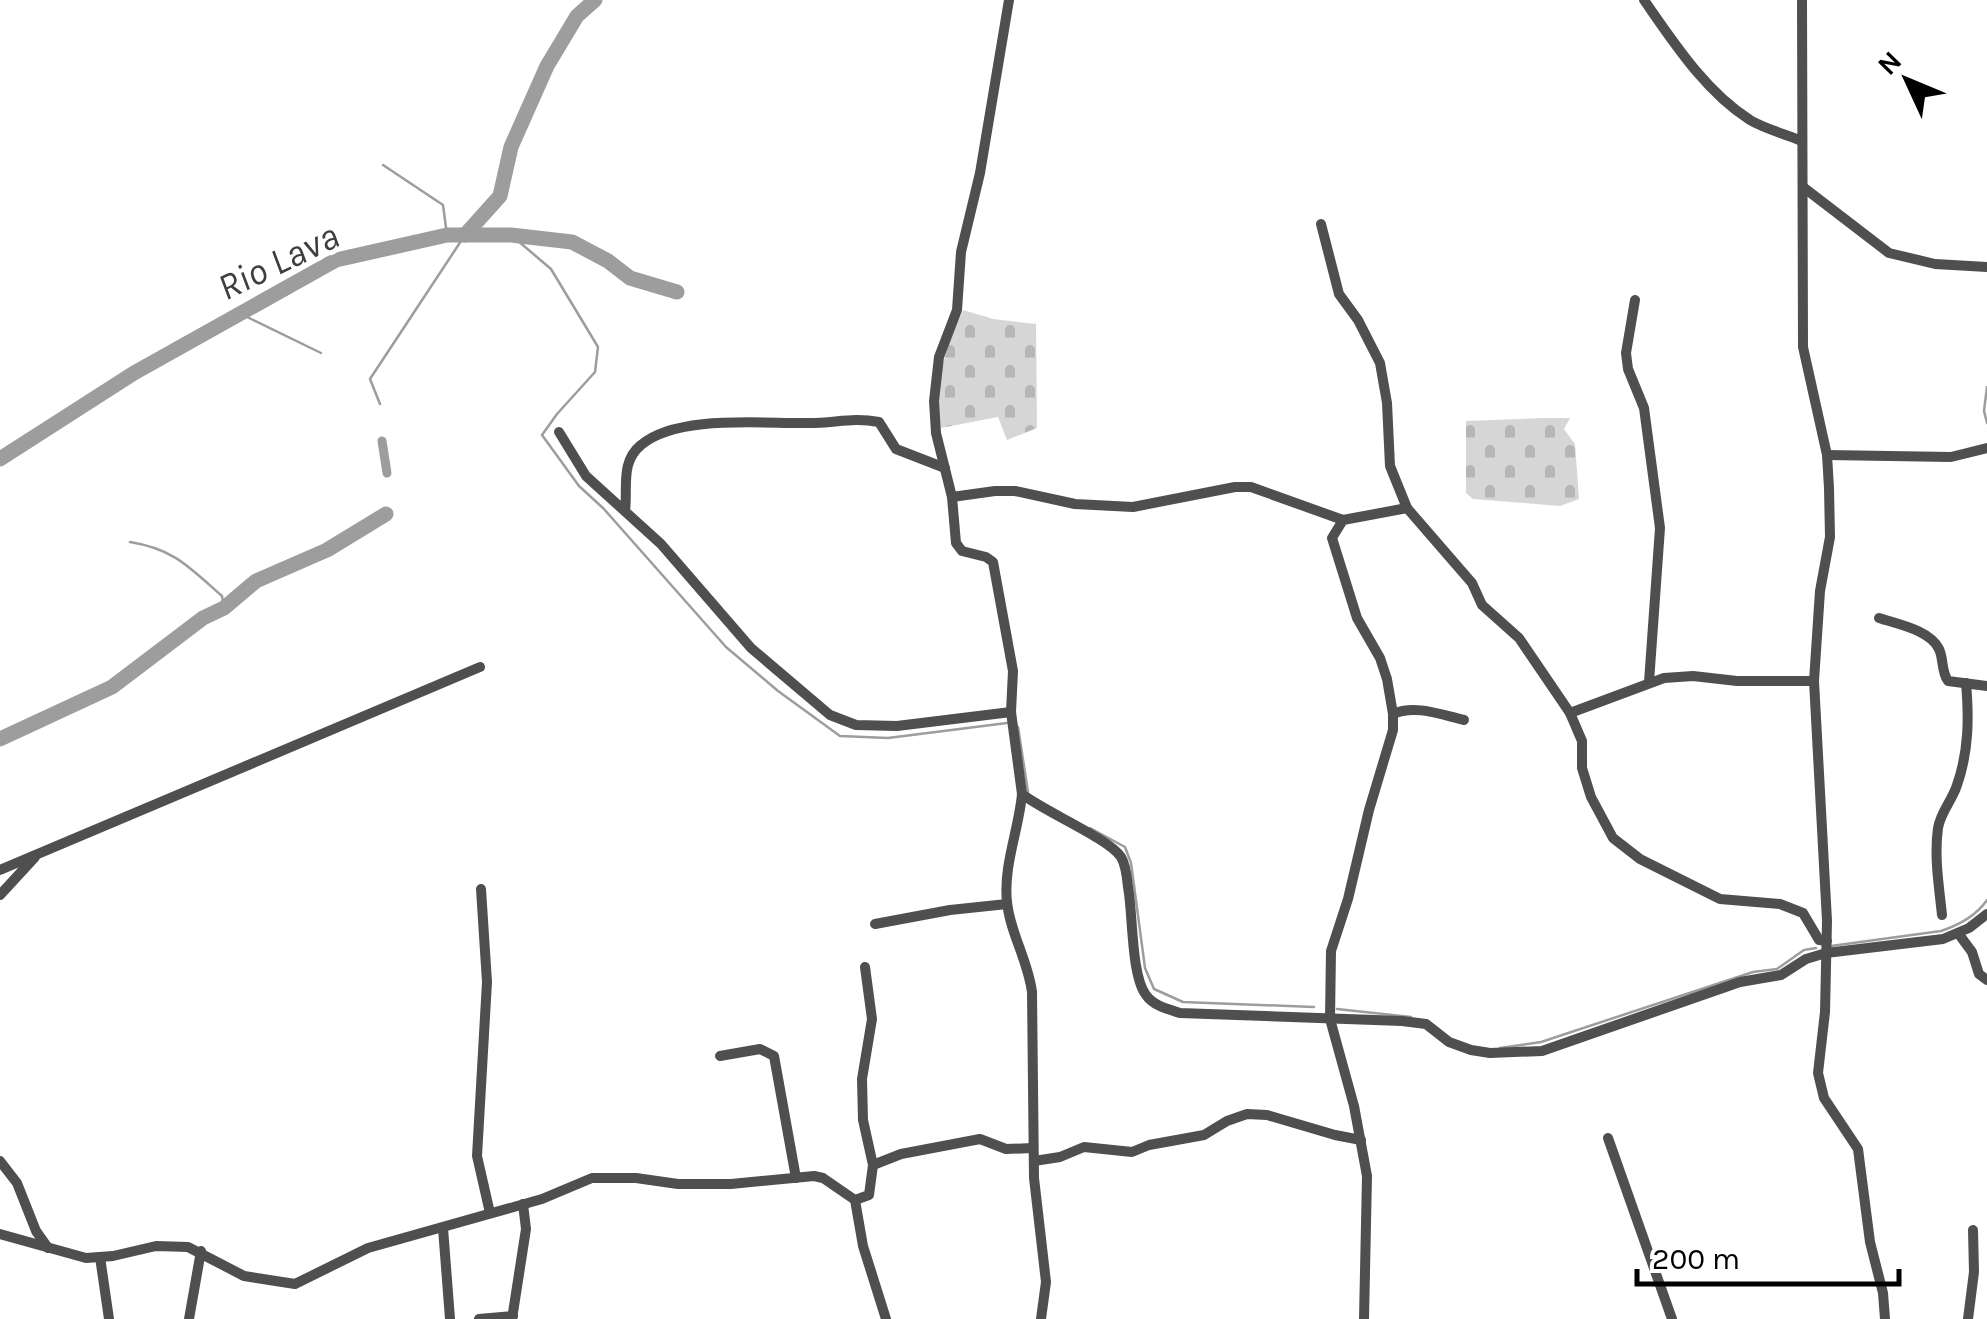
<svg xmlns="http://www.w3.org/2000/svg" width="1987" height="1319" viewBox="0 0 1987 1319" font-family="Karla,sans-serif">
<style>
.cemetery{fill:url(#cemetery-stones)}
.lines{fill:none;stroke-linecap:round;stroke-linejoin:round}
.stream{stroke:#9d9d9d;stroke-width:2.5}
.canal{stroke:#9d9d9d;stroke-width:9}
.river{stroke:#9d9d9d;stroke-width:15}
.street{stroke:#4f4f4f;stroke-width:10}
.labels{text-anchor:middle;stroke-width:10;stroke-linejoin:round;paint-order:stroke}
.water-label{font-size:38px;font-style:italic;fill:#3e3e3e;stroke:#fff}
</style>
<defs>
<pattern id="cemetery-stones" width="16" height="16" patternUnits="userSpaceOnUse" patternTransform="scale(2.5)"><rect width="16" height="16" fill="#d6d6d6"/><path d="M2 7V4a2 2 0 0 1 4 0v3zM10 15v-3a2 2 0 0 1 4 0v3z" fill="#b6b6b6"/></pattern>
</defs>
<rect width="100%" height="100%" fill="#fff"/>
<g class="cemetery">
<path d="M963 310 993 319 1036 324 1037 428 1007 440 998 417 941 428C934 381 944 353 963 310Z"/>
<path d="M1542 418H1570L1564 429 1575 444 1579 499 1560 506 1473 499 1466 493V421Z"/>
</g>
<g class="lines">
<g class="stream">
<path d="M383 165 443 205 447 235"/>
<path d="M511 235 551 269 598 347 595 372 557 414 542 435 579 486 603 508 726 647 778 691 840 736 888 738 1007 723"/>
<path d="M239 313 321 353"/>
<path d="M1987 387 1984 411 1987 423"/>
<path d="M380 404 370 379 465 235"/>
<path d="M130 542C174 549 189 567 222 596L224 608"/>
<path d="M1018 727 1028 792"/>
<path d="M1090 828 1125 847 1131 863 1145 968 1154 989 1183 1002 1314 1007"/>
<path d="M1831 946 1941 931C1959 925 1976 916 1987 900"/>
<path d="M1337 1009 1411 1017"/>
<path d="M1500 1048 1541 1042 1753 972 1777 969 1804 950 1816 948"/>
</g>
<path class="canal" d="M382 441 387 473"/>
<g class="river">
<path d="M465 235 500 196 511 147 547 66 577 16 595 0"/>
<path d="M0 459 134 373 336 260 447 235H511L572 242 608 261 630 278 677 292"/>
<path d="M0 739 112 687 203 618 224 608 256 581 327 550 386 514"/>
</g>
<g class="street">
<path d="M1009 0 980 173 961 252 957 310 939 357 934 401 936 433 952 497 956 543 962 551 986 557 993 562 1013 671 1011 712 1022 794C1045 812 1108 838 1121 857 1126 865 1127 877 1128 887 1133 913 1131 976 1146 995 1154 1006 1167 1009 1180 1013L1402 1021 1426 1024 1449 1042 1471 1050 1490 1053 1542 1051 1740 982 1781 975 1806 959 1826 953 1943 939 1969 928 1987 914"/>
<path d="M1644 0C1674 43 1705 91 1750 120 1765 129 1785 134 1802 141"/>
<path d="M1802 0 1803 347 1827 455 1829 488 1830 537 1820 591 1814 681 1827 921 1825 1012 1818 1073 1824 1098 1858 1149 1870 1242 1883 1293 1885 1319"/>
<path d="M1803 187 1889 253 1935 264 1987 267"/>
<path d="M1321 224 1339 294 1358 320 1380 363 1387 403 1390 466 1407 508"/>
<path d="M1635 300 1626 353 1628 369 1644 408 1660 528 1649 682"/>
<path d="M559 432 586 476 661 544 751 648 830 715 856 725 897 726 1011 712"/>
<path d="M1827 455 1951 457 1987 448"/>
<path d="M952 497 995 491H1015L1075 504 1133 507 1235 487H1251L1343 520"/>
<path d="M625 511C628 488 620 462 641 445 677 414 764 424 809 423 836 423 852 417 879 422L896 449 945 468"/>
<path d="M1879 618C1897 624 1930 630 1939 649 1944 660 1941 671 1948 681L1987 686"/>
<path d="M1570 713 1664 678 1693 676 1737 681H1814"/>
<path d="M1393 714C1415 704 1442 715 1464 720"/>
<path d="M1022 794C1019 829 1003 866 1007 902 1010 933 1028 960 1032 992L1034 1178 1046 1282 1041 1319"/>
<path d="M0 870 480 667"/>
<path d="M481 889 487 982 477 1156 490 1213"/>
<path d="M0 895 35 857"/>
<path d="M1942 915C1939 886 1934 857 1938 828 1941 811 1952 801 1957 785 1969 751 1969 717 1966 683"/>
<path d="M875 924 950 910 1007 904"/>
<path d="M1958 933 1972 952 1979 974 1987 980"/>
<path d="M720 1056 760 1049 774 1056 796 1178"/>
<path d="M1608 1138 1672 1319"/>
<path d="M0 1161 17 1183 36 1231 48 1248"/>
<path d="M1034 1161 1060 1157 1084 1147 1132 1152 1149 1145 1204 1135 1227 1121 1247 1114 1267 1115 1335 1135 1361 1140"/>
<path d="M873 1165 901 1154 980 1139 1006 1149 1033 1148"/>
<path d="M855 1200 869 1195 873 1165 863 1120 862 1079 872 1019 865 967"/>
<path d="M443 1228 450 1319"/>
<path d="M0 1234 86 1258 113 1256 156 1246 188 1247 244 1276 295 1284 368 1248 542 1199 592 1178H636L678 1184H731L814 1176 823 1178 855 1200 863 1246 886 1319"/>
<path d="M100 1257 109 1319"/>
<path d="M189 1319 201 1251"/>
<path d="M479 1319 513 1316"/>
<path d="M512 1319 526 1229 523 1204"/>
<path d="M1364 1319 1367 1176 1354 1106 1330 1019 1331 951 1348 899 1369 810 1393 730V714L1387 679 1380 658 1357 618 1332 538 1343 520 1407 508 1472 583 1482 605 1519 638 1570 713 1582 741V768L1591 797 1613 838 1640 859 1720 899 1780 904 1803 913 1819 940 1827 941"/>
<path d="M1968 1319 1974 1272 1973 1230"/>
</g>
</g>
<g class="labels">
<g class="water-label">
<text transform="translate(278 261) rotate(-26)" y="13">Rio Lava</text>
</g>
</g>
<g transform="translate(1907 80) rotate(314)" stroke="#ffffff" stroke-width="8" paint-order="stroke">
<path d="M0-8L18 38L0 25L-18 38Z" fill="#000000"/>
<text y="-15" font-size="28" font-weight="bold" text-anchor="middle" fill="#000000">N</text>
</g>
<path d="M1637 1269v15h262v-15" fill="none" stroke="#000000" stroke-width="5"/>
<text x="1652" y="1269" font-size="30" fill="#000000" stroke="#ffffff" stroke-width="8" paint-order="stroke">200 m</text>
</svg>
